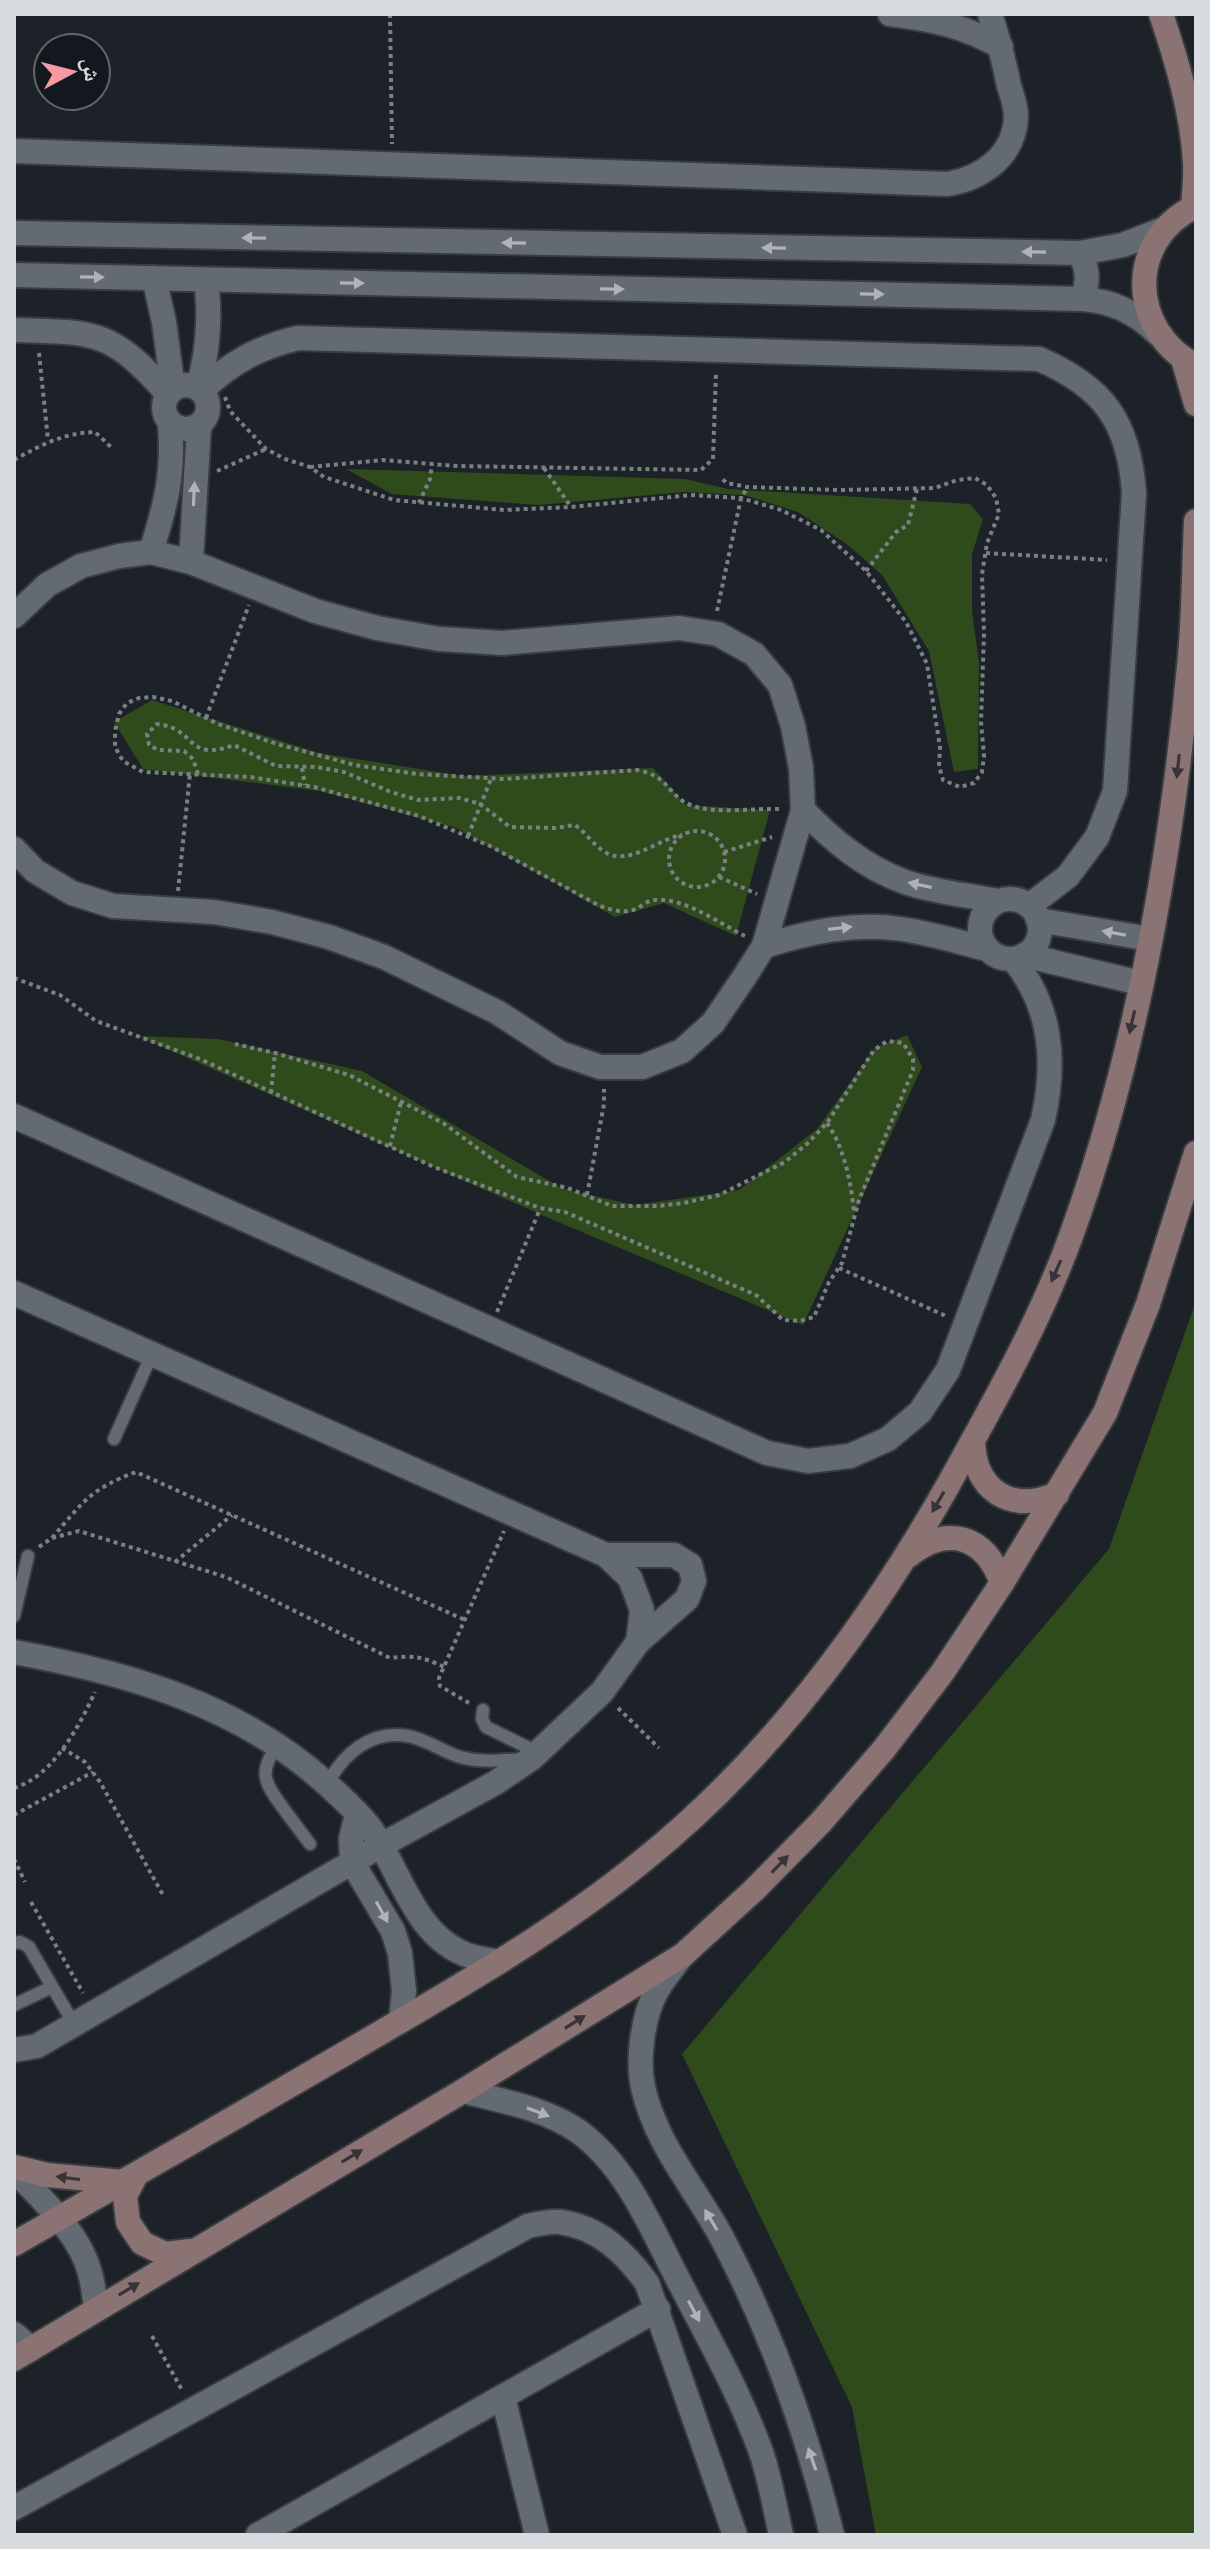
<svg xmlns="http://www.w3.org/2000/svg" width="1210" height="2549" viewBox="0 0 1210 2549" font-family="Mulish,'Noto Naskh Arabic',sans-serif">
<style>
.green{fill:#2f4b1c}
.lines{fill:none;stroke-linecap:round;stroke-linejoin:round}
.lane-casing{stroke:#393d42;stroke-width:16}
.street-casing{stroke:#393d42;stroke-width:28}
.secondary-casing{stroke:#393d42;stroke-width:28}
.path{stroke:#7b8085;stroke-width:4;stroke-dasharray:4 4;stroke-linecap:butt}
.lane{stroke:#636a71;stroke-width:12}
.street{stroke:#636a71;stroke-width:24}
.secondary{stroke:#8b7273;stroke-width:24}
.oneway{fill:#afb3b8}
.oneway2{fill:#373338}
</style>
<rect width="100%" height="100%" fill="#1c2228"/>
<g class="green">
<path d="M346 469 685 479 728 489 970 504 983 519 972 554V611L979 663 978 769 954 772 929 651 882 575 848 545 798 512 744 495 684 492 538 505 392 494Z"/>
<path d="M152 700 319 753 463 776 653 768 686 805 770 810 736 936 664 903 615 917 456 828 320 791 143 769 114 722Z"/>
<path d="M907 1035 922 1067 803 1325 544 1216 138 1036 218 1039 362 1071 563 1189 635 1205 739 1190 817 1129 875 1048Z"/>
<path d="M1196 1301V2535H876L852 2407 682 2054 1109 1549Z"/>
</g>
<g class="lines">
<g class="lane-casing">
<g id="lane">
<path d="M114 1439 152 1354"/>
<path d="M14 1616 28 1556"/>
<path d="M483 1710 482 1719 486 1727 539 1753"/>
<path d="M278 1745C257 1772 265 1783 283 1808 292 1820 301 1832 310 1844"/>
<path d="M327 1784C344 1754 369 1730 408 1736 426 1739 443 1752 460 1757 480 1763 503 1760 523 1759"/>
<path d="M14 1943 20 1942 29 1947 74 2024"/>
<path d="M14 2005 52 1987"/>
</g>
</g>
<g class="street-casing">
<g id="street">
<path d="M890 14C931 19 965 26 1001 47"/>
<path d="M14 151 948 184C983 178 1015 155 1016 116 1016 106 1012 95 1009 86 1004 61 998 38 990 14"/>
<path d="M14 233 1080 253 1123 245 1164 229"/>
<path d="M1080 253C1088 269 1089 282 1082 299"/>
<path d="M14 275 1082 299C1112 301 1135 312 1157 333"/>
<path d="M154 278 164 322 173 389"/>
<path d="M14 330C96 332 111 330 168 394"/>
<circle cx="186" cy="407" r="22"/>
<path d="M198 388C208 352 211 318 206 280"/>
<path d="M201 391C230 363 259 347 298 338L1039 359C1104 387 1129 422 1134 493L1115 791 1097 837 1068 876 1029 906"/>
<path d="M151 552C166 504 174 474 170 424"/>
<path d="M191 562 199 426"/>
<path d="M14 616 47 585 81 566 119 556 151 552 191 562 315 611 377 628 439 639 503 643 679 628 718 634 754 654 780 685 793 726 801 768 803 810 764 946 745 976 713 1023 682 1051 642 1067H600L560 1053 497 1012 384 957 329 937 272 922 214 912 113 906 72 893 35 871 14 849"/>
<path d="M803 810C833 841 864 867 905 882 934 892 967 895 997 901"/>
<circle cx="1010" cy="929" r="30"/>
<path d="M1038 920 1150 939"/>
<path d="M764 946C809 932 854 922 901 929 930 933 959 942 987 949"/>
<path d="M1024 955 1140 983"/>
<path d="M14 1116 767 1453 808 1461 850 1456 888 1439 920 1412 948 1370 1043 1120C1056 1062 1052 1007 1013 959"/>
<path d="M14 1293 606 1555 630 1578 642 1610 638 1642 602 1692 532 1758 495 1783 380 1846 37 2046 14 2050"/>
<path d="M606 1555H674L690 1565 694 1581 687 1599 638 1642"/>
<path d="M14 1652C128 1673 241 1705 329 1786 343 1799 360 1814 371 1829 401 1872 415 1938 470 1956 479 1959 490 1960 499 1962"/>
<path d="M357 1815 351 1838 352 1862 393 1931 400 1953 404 1991 401 2021"/>
<path d="M681 1957C673 1968 663 1979 656 1992 643 2016 637 2059 643 2087 655 2143 695 2188 722 2238 771 2331 807 2432 832 2535"/>
<path d="M463 2091C502 2101 544 2108 578 2131 629 2168 653 2233 682 2287 710 2341 740 2394 761 2452 770 2478 775 2508 781 2535"/>
<path d="M14 2170C38 2195 72 2227 85 2259 92 2275 94 2292 96 2309"/>
<path d="M14 2334 31 2349"/>
<path d="M503 2397 537 2535"/>
<path d="M14 2508 528 2226C538 2224 550 2221 560 2222 599 2227 625 2253 647 2283L735 2535"/>
<path d="M258 2535 658 2309"/>
</g>
</g>
<g class="secondary-casing">
<g id="secondary">
<path d="M1161 14C1177 61 1192 112 1195 162 1196 177 1194 192 1193 207"/>
<path d="M1196 206C1125 240 1129 331 1196 366"/>
<path d="M1183 359 1196 404"/>
<path d="M973 1440C974 1490 1010 1514 1057 1494"/>
<path d="M908 1556C948 1524 985 1536 1002 1583"/>
<path d="M14 2167 47 2175 123 2182"/>
<path d="M136 2175 125 2196 128 2222 142 2243 165 2254 190 2251"/>
<path d="M14 2244C125 2181 234 2118 344 2054 448 1993 552 1935 645 1859 770 1758 868 1626 947 1487 992 1406 1039 1324 1071 1236 1138 1051 1172 851 1190 656 1194 611 1194 566 1196 521"/>
<path d="M14 2359 463 2091 683 1955 754 1890 821 1822 884 1749 942 1673 1002 1583 1105 1413 1148 1304 1196 1153"/>
</g>
</g>
<g class="path">
<path d="M390 14 392 144"/>
<path d="M39 353 48 440"/>
<path d="M225 397 230 411 266 449 285 459 310 467 324 477 394 500 504 510 571 507 691 495 741 498 781 510 821 530 866 571 906 622 927 664 940 747 939 766 943 780 960 787 974 783 982 772 984 756 981 722 984 633 982 574 987 543 999 514 996 498 987 485 975 478 957 480 935 488 839 490 747 487 727 483 721 478"/>
<path d="M14 460C41 445 63 433 95 432L112 448"/>
<path d="M310 467 383 460 457 466 701 470 713 459 716 372"/>
<path d="M544 468 571 507"/>
<path d="M217 471 266 449"/>
<path d="M419 503 430 479 432 464"/>
<path d="M986 553 1107 560"/>
<path d="M866 571 896 532 908 525 917 489"/>
<path d="M717 611 741 498 747 488"/>
<path d="M206 718 249 605"/>
<path d="M302 768 305 785"/>
<path d="M198 774 193 759 184 751 158 750 149 745 147 734 157 724C197 728 185 763 234 745L276 766 317 767 344 772 391 792 418 800 460 798 480 804 510 827 555 828 575 825C585 832 593 844 603 851 628 868 657 839 682 835"/>
<circle cx="697" cy="859" r="28"/>
<path d="M468 836 491 779"/>
<path d="M724 852 772 837"/>
<path d="M719 877 757 894"/>
<path d="M178 891 190 773"/>
<path d="M745 936C718 923 685 897 653 900 647 901 642 906 636 909 624 914 612 910 600 906L490 846 419 816 314 787 250 777 143 772 123 761 115 747V731L119 714 127 703 139 698 153 697 172 701 218 724 277 744 355 765 417 774 505 779 637 770C671 776 666 796 693 806 716 814 755 808 781 809"/>
<path d="M14 978 60 995 96 1021 200 1059 434 1167 540 1208 565 1212 756 1295 783 1320 800 1321 814 1317 829 1282 842 1263 859 1200 913 1070V1059L903 1043 887 1041 874 1050 827 1123 808 1143 785 1162 719 1195 684 1203 658 1206H612L568 1188 517 1177 443 1123 349 1075 275 1053 235 1044"/>
<path d="M271 1093 275 1053"/>
<path d="M827 1123C845 1149 851 1183 854 1213"/>
<path d="M390 1146 401 1102"/>
<path d="M587 1195 604 1104V1089"/>
<path d="M839 1268 946 1316"/>
<path d="M497 1312 540 1209"/>
<path d="M52 1538C83 1502 90 1489 136 1472L465 1620"/>
<path d="M39 1547 52 1538 79 1531 226 1577 390 1658C414 1655 423 1657 444 1667"/>
<path d="M175 1562 232 1515"/>
<path d="M469 1703 440 1686 439 1678 504 1531"/>
<path d="M618 1708 659 1748"/>
<path d="M62 1748 85 1762 100 1782 163 1895"/>
<path d="M14 1788C52 1777 79 1727 95 1692"/>
<path d="M14 1815 93 1772"/>
<path d="M14 1859 25 1882"/>
<path d="M31 1902 83 1993"/>
<path d="M152 2336 182 2390"/>
</g>
<use href="#lane" class="lane"/>
<use href="#street" class="street"/>
<use href="#secondary" class="secondary"/>
</g>
<defs><path id="oneway-solid" d="M-6-.8H1V-3.2L6.5 0L1 3.2V.8H-6Z" transform="scale(2)"/></defs>
<g class="oneway">
<use href="#oneway-solid" transform="translate(254 238) rotate(-179)"/>
<use href="#oneway-solid" transform="translate(514 243) rotate(-179)"/>
<use href="#oneway-solid" transform="translate(774 248) rotate(-179)"/>
<use href="#oneway-solid" transform="translate(1034 252) rotate(-179)"/>
<use href="#oneway-solid" transform="translate(92 277) rotate(1)"/>
<use href="#oneway-solid" transform="translate(352 283) rotate(1)"/>
<use href="#oneway-solid" transform="translate(612 289) rotate(1)"/>
<use href="#oneway-solid" transform="translate(872 294) rotate(1)"/>
<use href="#oneway-solid" transform="translate(194 494) rotate(-87)"/>
<use href="#oneway-solid" transform="translate(920 885) rotate(-168)"/>
<use href="#oneway-solid" transform="translate(840 928) rotate(-7)"/>
<use href="#oneway-solid" transform="translate(1114 933) rotate(-170)"/>
<use href="#oneway-solid" transform="translate(382 1912) rotate(61)"/>
<use href="#oneway-solid" transform="translate(538 2112) rotate(21)"/>
<use href="#oneway-solid" transform="translate(711 2220) rotate(-121)"/>
<use href="#oneway-solid" transform="translate(694 2311) rotate(62)"/>
<use href="#oneway-solid" transform="translate(812 2459) rotate(-109)"/>
</g>
<g class="oneway2">
<use href="#oneway-solid" transform="translate(1178 766) rotate(96)"/>
<use href="#oneway-solid" transform="translate(1132 1022) rotate(103)"/>
<use href="#oneway-solid" transform="translate(1056 1271) rotate(114)"/>
<use href="#oneway-solid" transform="translate(938 1502) rotate(120)"/>
<use href="#oneway-solid" transform="translate(780 1864) rotate(-46)"/>
<use href="#oneway-solid" transform="translate(575 2022) rotate(-32)"/>
<use href="#oneway-solid" transform="translate(352 2156) rotate(-31)"/>
<use href="#oneway-solid" transform="translate(68 2178) rotate(-172)"/>
<use href="#oneway-solid" transform="translate(129 2289) rotate(-31)"/>
</g>
<rect width="1210" height="2549" fill="none" stroke="#d8dbdf" stroke-width="32"/>
<g transform="translate(72 72) rotate(83)"><circle r="38" fill="#13181e" stroke="#62666b" stroke-width="2"/>
<path d="M0-6L14 30L0 20L-14 30Z" fill="#f49aa0"/>
<text y="-12" font-size="22" font-weight="bold" text-anchor="middle" fill="#d8dbdf">ش</text>
</g>
</svg>
